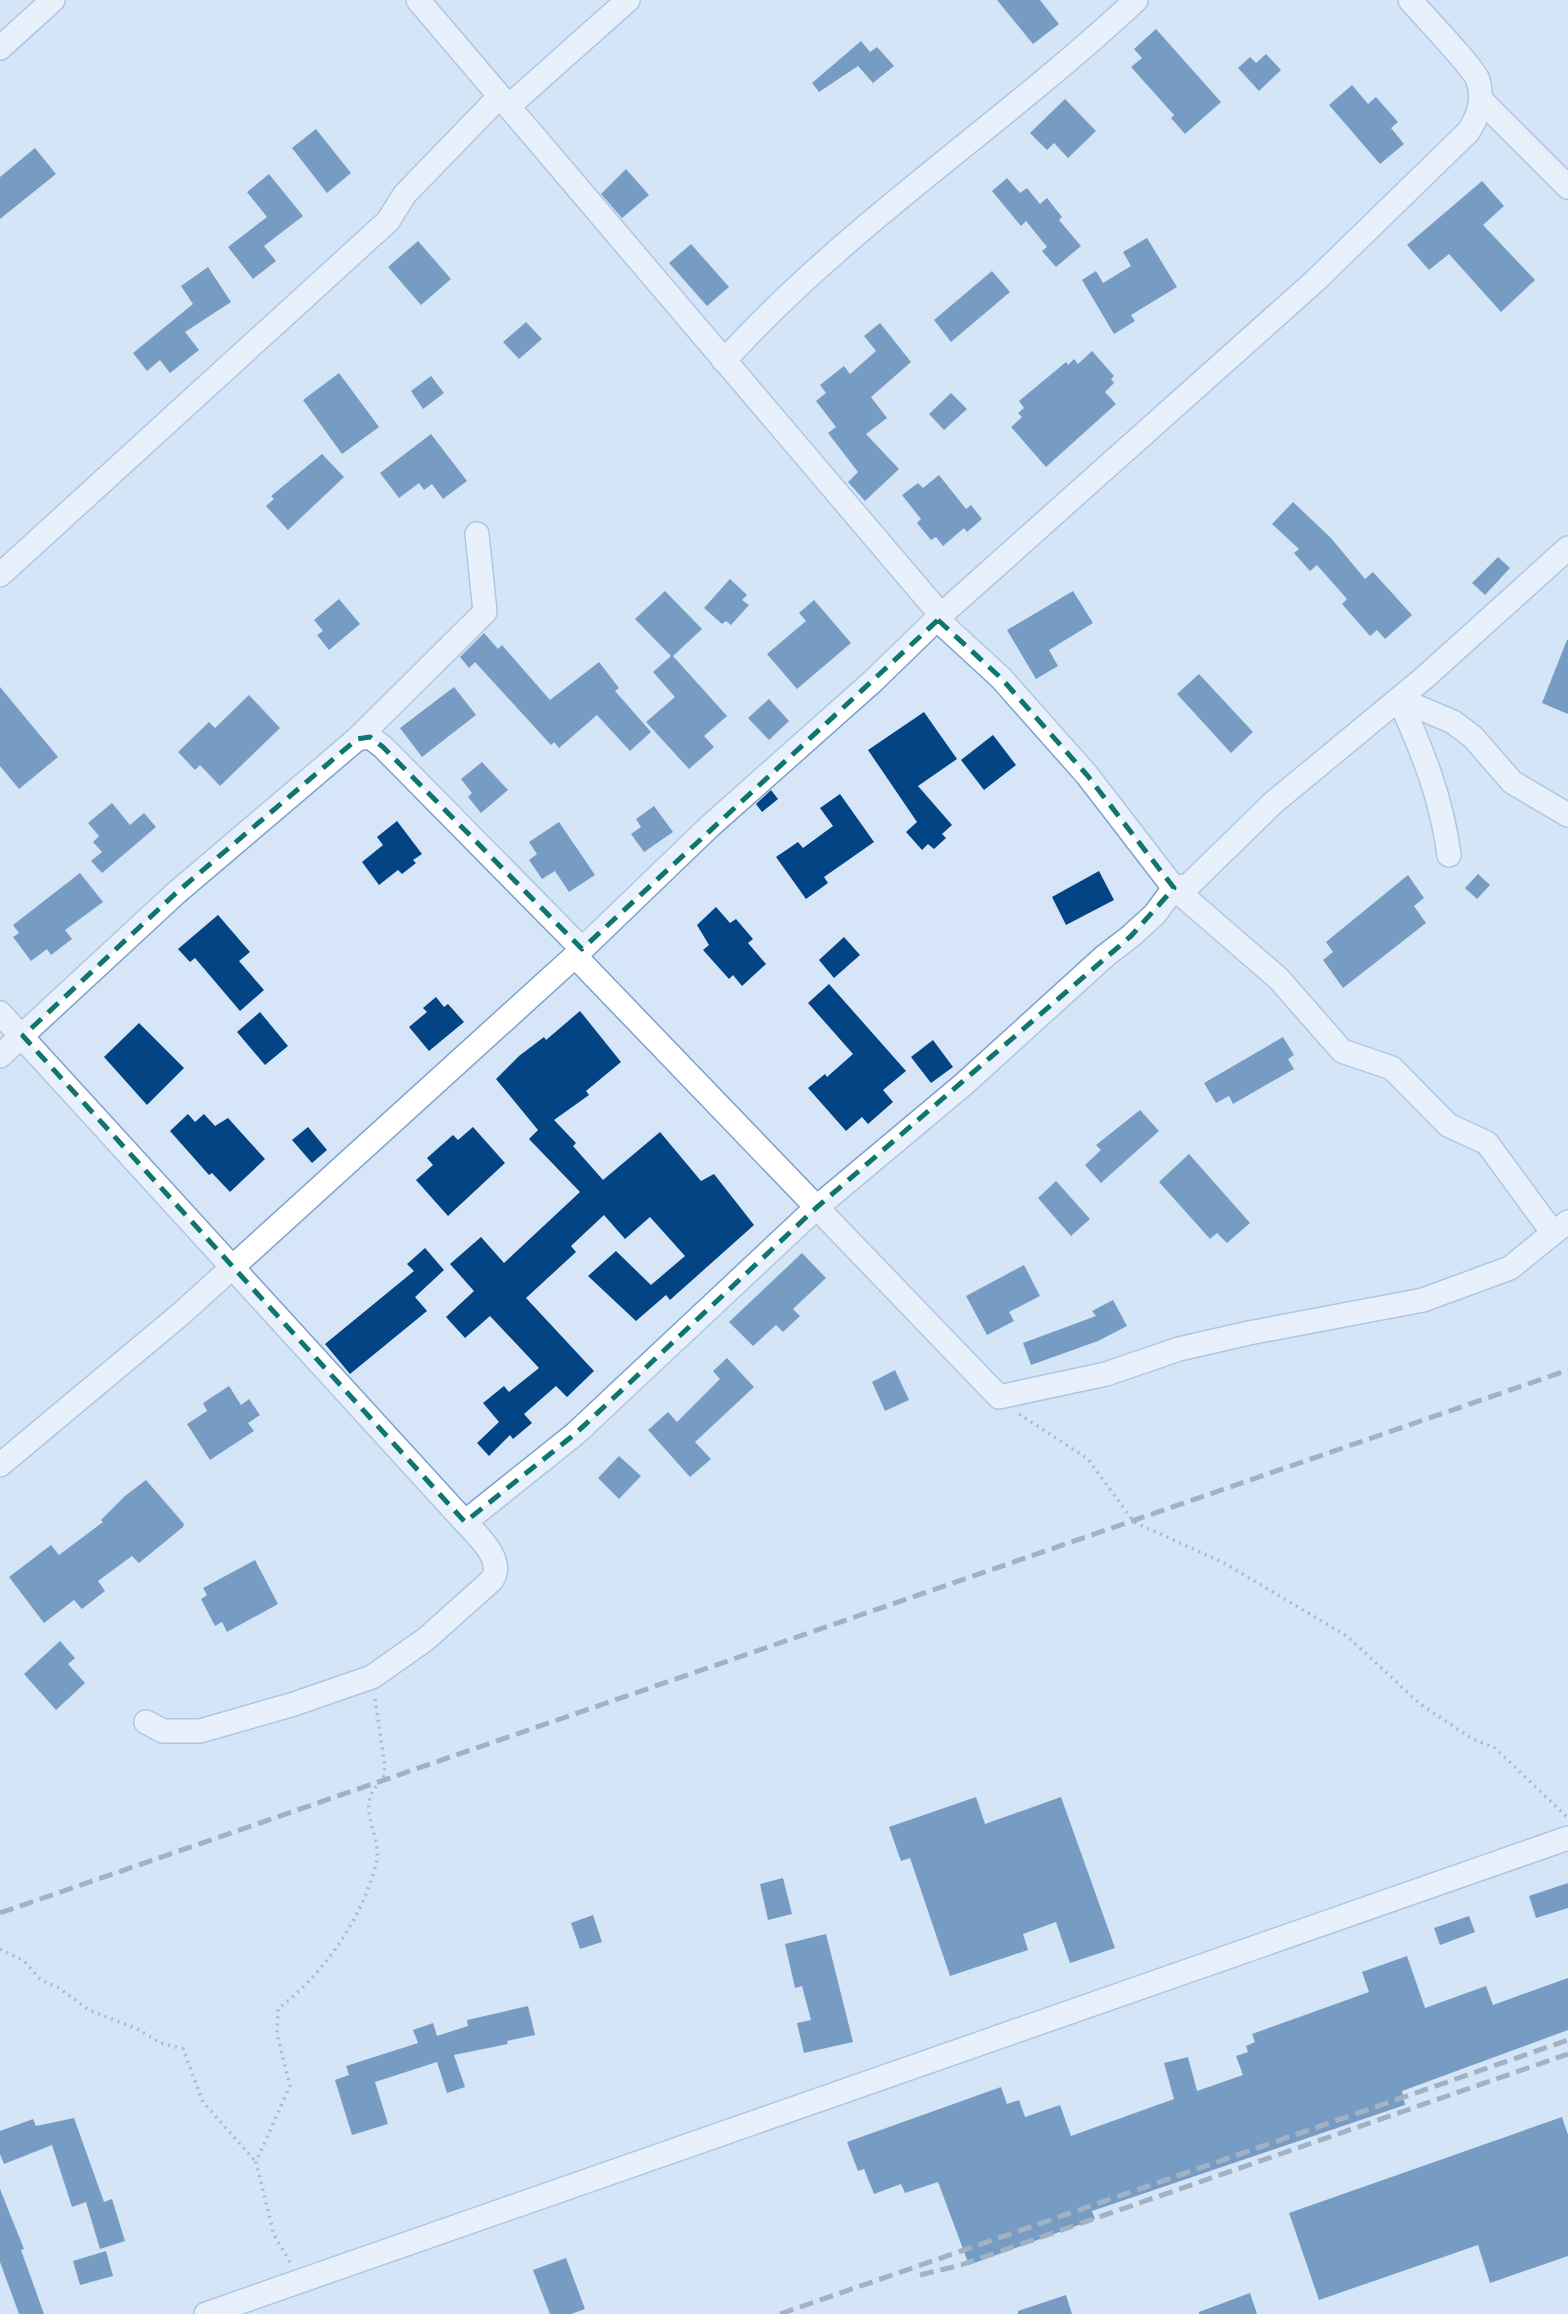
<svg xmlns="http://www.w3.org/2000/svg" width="1568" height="2314" viewBox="0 0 1568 2314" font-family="Poppins,sans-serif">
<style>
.building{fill:#034485}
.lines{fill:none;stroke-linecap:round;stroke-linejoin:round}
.minor-casing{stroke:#7ea1ce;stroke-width:26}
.path{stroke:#778598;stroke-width:3.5;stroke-dasharray:2 5;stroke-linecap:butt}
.minor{stroke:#fff;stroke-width:23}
.rail{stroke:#657487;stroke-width:5;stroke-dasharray:14 7;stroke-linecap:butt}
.marked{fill:none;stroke:#0f766e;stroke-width:5;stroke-dasharray:14 9;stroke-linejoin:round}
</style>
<rect width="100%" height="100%" fill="#d6e5f8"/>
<g class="building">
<path d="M997 0H1040L1059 24 1033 44Z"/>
<path d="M1156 29 1221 102 1185 134 1171 118 1174 115 1131 67 1142 58 1134 49Z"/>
<path d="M861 41 870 52 877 47 894 66 873 83 858 66 819 92 812 83Z"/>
<path d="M1266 54 1281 70 1259 91 1238 68 1250 57 1256 63Z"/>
<path d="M1352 85 1368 104 1376 97 1398 122 1391 128 1404 144 1380 164 1329 105Z"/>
<path d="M1065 99 1096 131 1068 158 1054 143 1047 150 1030 133Z"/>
<path d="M316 129 351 173 327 193 292 148Z"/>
<path d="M35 148 56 174 0 219V177Z"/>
<path d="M626 169 649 195 622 218 601 194Z"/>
<path d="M269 174 303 216 264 246 276 261 253 279 228 247 267 217 247 192Z"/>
<path d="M1007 178 1020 193 1027 188 1040 204 1047 198 1062 217 1059 220 1081 246 1056 267 1042 251 1047 247 1026 221 1021 226 992 191Z"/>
<path d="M1482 181 1504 206 1483 225 1535 280 1501 312 1449 254 1429 270 1407 245Z"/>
<path d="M1147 238 1177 287 1131 315 1135 321 1114 334 1082 280 1096 271 1103 283 1131 266 1123 252Z"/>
<path d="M418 241 451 279 421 305 388 267Z"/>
<path d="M691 244 729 287 707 306 669 263Z"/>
<path d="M208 267 231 302 185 332 199 350 170 373 160 360 147 371 133 353 193 304 181 286Z"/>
<path d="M992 271 1010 292 951 342 934 320Z"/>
<path d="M526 322 542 339 519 359 503 342Z"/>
<path d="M880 323 911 362 871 397 887 418 866 434 899 469 865 501 848 482 858 472 828 433 836 427 816 401 826 393 820 385 844 366 850 374 876 351 864 336Z"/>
<path d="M1092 351 1114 376 1111 379 1114 383 1105 392 1116 404 1046 467 1011 427 1022 417 1018 413 1024 408 1019 401 1066 362 1068 365 1074 359 1078 364Z"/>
<path d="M339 373 379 427 342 454 303 400Z"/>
<path d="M431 376 444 393 423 409 411 391Z"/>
<path d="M951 393 967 409 944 430 929 414Z"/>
<path d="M431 434 467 481 443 499 432 484 424 490 419 483 399 498 380 473Z"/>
<path d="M322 454 344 477 288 530 266 506 274 499 271 496Z"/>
<path d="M939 475 966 509 971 505 982 519 967 532 964 528 943 546 936 537 931 540 917 523 921 519 902 495 918 483 923 488Z"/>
<path d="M1293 502 1331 538 1365 579 1373 572 1412 615 1385 639 1377 630 1370 636 1342 604 1347 599 1317 565 1310 571 1294 553 1299 549 1272 524Z"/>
<path d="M1498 557 1510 568 1485 595 1472 583Z"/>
<path d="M730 579 747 595 742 600 749 605 731 625 726 621 722 624 704 608Z"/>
<path d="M665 591 702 629 673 656 727 716 704 736 714 747 689 769 646 722 675 697 653 672 671 656 635 619Z"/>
<path d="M1073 591 1093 623 1049 650 1058 666 1036 679 1007 630Z"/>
<path d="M339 599 360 624 329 650 317 635 323 631 314 620Z"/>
<path d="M814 600 851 643 797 689 767 654 806 621 799 613Z"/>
<path d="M484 633 498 649 502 645 550 700 599 662 619 688 615 691 651 732 630 751 597 715 559 748 554 742 551 745 475 662 469 668 460 657Z"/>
<path d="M1567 640H1568V714L1542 703Z"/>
<path d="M1199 674 1253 732 1231 753 1177 694Z"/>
<path d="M0 687 58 757 19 789 0 766Z"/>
<path d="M454 687 476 715 422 757 400 728Z"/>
<path d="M249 695 280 728 220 786 200 765 195 770 178 752 209 722 215 728Z"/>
<path d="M769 699 789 721 769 740 748 718Z"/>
<path d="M924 712 957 759 918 786 952 825 942 834 946 838 934 849 928 844 922 850 906 832 917 822 868 750Z"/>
<path d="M993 735 1016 765 984 790 961 760Z"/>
<path d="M482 762 508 790 481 813 468 797 472 793 461 779Z"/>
<path d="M771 790 778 799 762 812 756 804Z"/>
<path d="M840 794 874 842 824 877 828 883 806 899 776 857 798 842 803 848 833 826 820 808Z"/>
<path d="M112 803 130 825 144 813 156 827 102 873 91 861 102 852 93 842 99 836 88 823Z"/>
<path d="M654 806 673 832 644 852 631 834 641 827 636 819Z"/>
<path d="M397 821 422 854 413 860 416 863 402 874 398 870 379 885 362 862 383 845 377 837Z"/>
<path d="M559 822 595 875 569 892 555 871 542 879 529 860 537 854 529 842Z"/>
<path d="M1099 871 1114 900 1066 925 1052 897Z"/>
<path d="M80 873 103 902 65 930 72 939 51 955 47 949 31 961 13 937 19 933 13 925Z"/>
<path d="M1478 874 1490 885 1477 899 1465 888Z"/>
<path d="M1408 875 1424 898 1414 906 1426 923 1343 988 1323 960 1333 952 1326 942Z"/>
<path d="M716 907 730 923 736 919 753 939 748 943 766 964 742 986 733 975 729 979 703 950 709 945 697 925Z"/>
<path d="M218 915 250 952 239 961 264 990 240 1011 195 958 190 962 178 949Z"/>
<path d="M844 937 860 955 834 978 819 960Z"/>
<path d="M829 984 906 1071 883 1090 893 1102 868 1124 862 1117 846 1131 808 1088 825 1074 827 1077 853 1054 808 1003Z"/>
<path d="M436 997 444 1007 448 1004 464 1022 429 1051 409 1027 427 1012 423 1008Z"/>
<path d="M580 1011 621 1062 586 1091 589 1095 554 1120 576 1143 573 1146 603 1180 660 1132 701 1181 714 1174 754 1225 670 1300 666 1295 636 1321 588 1276 616 1251 651 1285 685 1256 650 1217 625 1239 604 1215 571 1246 576 1252 526 1298 594 1371 567 1397 556 1386 524 1414 532 1423 513 1439 510 1435 489 1456 477 1443 499 1422 483 1403 504 1386 509 1392 539 1368 490 1316 465 1338 446 1317 474 1291 450 1264 481 1237 504 1263 580 1192 529 1139 538 1130 496 1079 519 1056 544 1037 546 1040Z"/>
<path d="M260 1012 288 1046 265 1065 237 1032Z"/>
<path d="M139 1023 184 1068 147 1105 104 1057Z"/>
<path d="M1283 1037 1294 1055 1288 1059 1294 1069 1233 1104 1229 1096 1216 1103 1204 1083Z"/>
<path d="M933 1040 953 1067 931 1083 911 1057Z"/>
<path d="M1140 1110 1159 1131 1101 1183 1085 1165 1101 1150 1096 1145Z"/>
<path d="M188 1114 195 1122 204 1114 215 1126 228 1118 265 1159 230 1192 212 1173 209 1175 170 1131Z"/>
<path d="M308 1127 327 1150 312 1163 292 1140Z"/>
<path d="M473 1127 505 1163 448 1216 416 1180 433 1165 427 1158 453 1135 458 1140Z"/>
<path d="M1189 1154 1250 1223 1227 1243 1217 1233 1210 1239 1159 1182Z"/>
<path d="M1056 1181 1090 1219 1071 1236 1038 1198Z"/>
<path d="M425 1248 444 1270 415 1297 427 1311 350 1374 325 1344 414 1271 407 1264Z"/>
<path d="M802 1253 826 1278 793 1309 800 1316 783 1332 776 1325 753 1346 729 1322Z"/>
<path d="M1024 1265 1040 1296 1009 1312 1014 1321 987 1335 966 1296Z"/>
<path d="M1113 1300 1127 1326 1098 1341 1031 1365 1023 1343 1096 1316 1092 1311Z"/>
<path d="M727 1358 754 1387 695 1442 711 1459 690 1477 648 1430 668 1412 677 1422 720 1379 713 1371Z"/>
<path d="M895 1370 909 1400 885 1411 872 1382Z"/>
<path d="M229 1386 241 1405 249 1399 260 1415 248 1423 254 1431 210 1460 187 1424 207 1411 203 1403Z"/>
<path d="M619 1456 641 1476 619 1499 598 1478Z"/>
<path d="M146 1480 184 1524 183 1527 139 1563 132 1556 98 1581 105 1591 82 1609 74 1600 44 1623 9 1577 51 1545 59 1555 103 1522 101 1520 125 1496Z"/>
<path d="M255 1560 278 1604 227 1632 222 1622 215 1626 201 1599 207 1595 203 1588Z"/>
<path d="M60 1641 75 1658 68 1664 85 1683 56 1710 24 1674Z"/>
<path d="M976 1797 985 1824 1061 1797 1115 1948 1070 1963 1056 1922 1023 1934 1028 1950 950 1976 910 1858 901 1861 889 1827Z"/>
<path d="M783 1878 792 1914 768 1920 760 1884Z"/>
<path d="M1568 1883V1908L1536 1918 1529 1896Z"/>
<path d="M593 1915 602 1942 580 1949 571 1923Z"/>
<path d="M1469 1916 1475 1932 1440 1945 1434 1928Z"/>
<path d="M826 1934 853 2042 804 2053 797 2023 811 2020 802 1986 795 1988 785 1944Z"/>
<path d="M1407 1956 1425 2008 1486 1986 1493 2005 1568 1978V2030L1402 2091 1405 2105 1092 2211 1095 2219 969 2265 938 2182 905 2193 901 2184 874 2194 864 2169 858 2171 847 2142 1001 2087 1007 2104 1019 2100 1025 2117 1060 2105 1071 2136 1174 2099 1164 2063 1188 2057 1197 2091 1243 2075 1236 2056 1248 2052 1246 2046 1255 2042 1252 2034 1369 1992 1362 1972Z"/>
<path d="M528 2006 535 2035 507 2041 508 2044 454 2055 465 2087 447 2093 437 2062 375 2082 388 2124 352 2135 335 2080 349 2075 346 2066 418 2043 413 2030 433 2023 437 2036 468 2026 467 2020Z"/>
<path d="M1562 2117 1568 2135V2256L1490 2283 1478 2245 1319 2300 1289 2213Z"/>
<path d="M74 2118 104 2202 112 2199 125 2241 100 2249 86 2202 72 2207 52 2145 4 2164 0 2154V2131L33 2119 36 2126Z"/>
<path d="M0 2189 24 2249 21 2250 44 2314H19L0 2262Z"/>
<path d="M106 2251 113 2276 80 2285 73 2261Z"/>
<path d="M566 2258 585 2309 571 2314H550L533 2270Z"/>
<path d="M1250 2293 1257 2314H1199V2312Z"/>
<path d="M1066 2295 1072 2314H1018V2311Z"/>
</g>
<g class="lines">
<g class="minor-casing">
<g id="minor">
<path d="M418 0 941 615"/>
<path d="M0 48 53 0"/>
<path d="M1481 100 1568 187"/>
<path d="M509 106 628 0"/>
<path d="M724 361C847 225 1003 125 1136 0"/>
<path d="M0 575 388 221 405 194 499 97"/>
<path d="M938 620 1001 678 1087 775 1174 888 1279 979 1342 1051 1392 1068 1448 1125 1487 1143 1553 1233 1568 1222"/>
<path d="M357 739 485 612 477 534"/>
<path d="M1449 855C1442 799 1422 750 1399 699L1453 722 1473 737 1512 782 1568 815"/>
<path d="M575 956 999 1397 1106 1374 1179 1349 1249 1333 1423 1300 1510 1268 1553 1233"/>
<path d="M0 1013 465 1522C478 1536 505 1560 492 1580L426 1639 372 1677 294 1704 200 1731H163L146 1722"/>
<path d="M0 1056 176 893 357 739 370 737 383 747 582 949"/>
<path d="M0 1465 182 1313 575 956 710 826 872 682 941 615 1316 280 1468 132C1479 116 1484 100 1478 80 1473 67 1423 15 1410 0"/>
<path d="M465 1522 575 1434 816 1208 964 1084 1105 956 1131 936 1155 914 1174 888 1189 885 1273 803 1424 678 1568 548"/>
<path d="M206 2314 1568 1838"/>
</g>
</g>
<g class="path">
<path d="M1019 1414 1088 1459 1134 1522 1224 1563 1347 1636 1420 1704 1471 1738 1495 1748 1567 1817"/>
<path d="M0 1949 24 1961 41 1980 59 1988 89 2010 137 2029 161 2043 183 2049 203 2102 256 2162"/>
<path d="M290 2262 274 2235 256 2162 290 2086 277 2034 278 2009C324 1973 361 1921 376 1864 384 1835 351 1804 383 1780L385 1767 375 1699"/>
</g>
<use href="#minor" class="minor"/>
<g class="rail">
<path d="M0 1913 1568 1370"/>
<path d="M920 2275 961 2265 1568 2054"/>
<path d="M780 2314 1568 2040"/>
</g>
</g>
<path d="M0 0H1568V2314H0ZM938 620 1001 678 1087 775 1174 888 1131 936 816 1208 575 1434 465 1522 23 1036 176 893 357 739 370 737 383 747 582 949Z" fill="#d6e5f8" fill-opacity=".55" fill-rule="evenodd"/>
<path class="marked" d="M938 620 1001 678 1087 775 1174 888 1131 936 816 1208 575 1434 465 1522 23 1036 176 893 357 739 370 737 383 747 582 949Z"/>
</svg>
